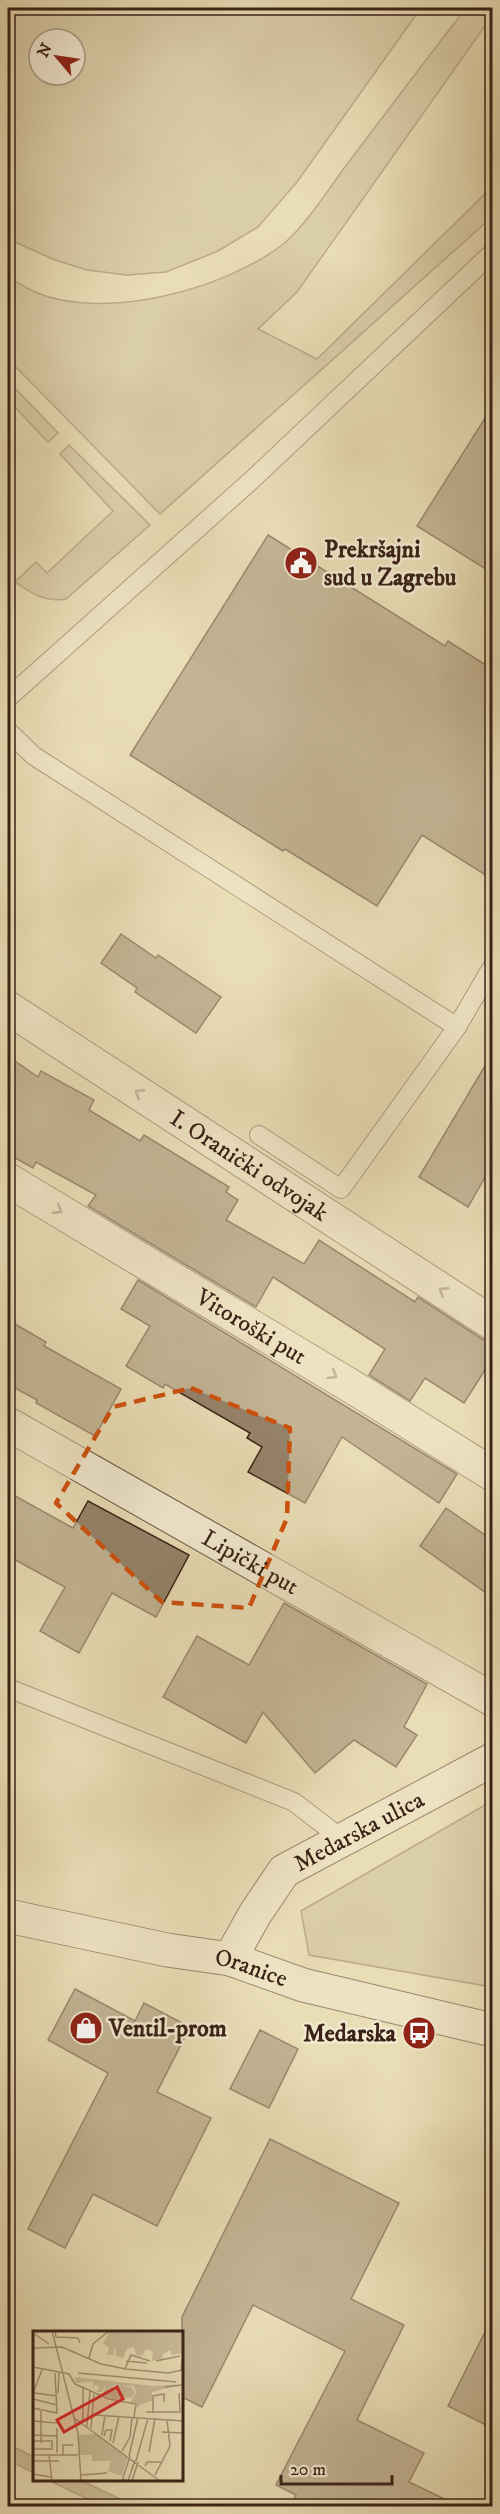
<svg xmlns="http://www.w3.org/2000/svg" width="500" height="2514" viewBox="0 0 500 2514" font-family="'IM FELL DW Pica',serif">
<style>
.green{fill:#cbbd9b;stroke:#837059;stroke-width:1.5;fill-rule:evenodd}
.water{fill:#ae9d80;stroke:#806c56;stroke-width:1.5}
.building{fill:#95836a;stroke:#3b2217;stroke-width:1.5}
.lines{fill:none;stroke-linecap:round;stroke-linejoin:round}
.lane-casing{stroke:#66513f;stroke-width:20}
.street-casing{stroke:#66513f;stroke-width:35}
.secondary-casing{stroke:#3b2217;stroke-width:35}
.lane{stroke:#f1e9d0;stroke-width:18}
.street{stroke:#f1e9d0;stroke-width:33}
.secondary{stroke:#f1e9d0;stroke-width:33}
.oneway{stroke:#968674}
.marked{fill:none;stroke:#ce510e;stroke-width:4.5;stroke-dasharray:12 8;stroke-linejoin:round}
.labels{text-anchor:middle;stroke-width:5;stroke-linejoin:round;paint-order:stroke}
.poi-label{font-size:24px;font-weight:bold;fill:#3b2217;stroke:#f1e9d0;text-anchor:start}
.street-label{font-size:24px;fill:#3b2217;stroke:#f1e9d0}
.inset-road{fill:none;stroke:#a39276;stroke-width:1.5}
.view{fill:#d62828;fill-opacity:0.15;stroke:#d62828;stroke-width:3}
.inset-edge{fill:none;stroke:#3b2217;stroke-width:3}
</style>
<rect width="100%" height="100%" fill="#e9ddb6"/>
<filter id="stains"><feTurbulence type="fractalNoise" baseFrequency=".00333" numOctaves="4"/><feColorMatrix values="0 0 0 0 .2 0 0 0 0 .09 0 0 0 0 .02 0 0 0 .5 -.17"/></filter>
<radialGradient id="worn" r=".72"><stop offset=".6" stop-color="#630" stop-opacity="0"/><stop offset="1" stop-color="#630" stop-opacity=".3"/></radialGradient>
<g class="green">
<path d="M8 8H421L297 182 258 227 218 251 166 272 127 275 87 270 55 260 8 239ZM39 39H75V75H39Z"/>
<path d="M466 8H492V16L297 292 258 329 317 359 491 188 492 217 160 514 8 359V277C17 282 26 288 35 292 104 322 225 289 282 245 301 231 327 192 342 171 383 117 424 62 466 8Z"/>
<path d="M8 381 58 433 48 442 8 400Z"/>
<path d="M69 445 150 525 66 599C46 603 31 593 15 582L36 562 47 573 113 511 60 454Z"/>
<path d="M492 1801V1987L309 1955 301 1911Z"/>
</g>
<g class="water">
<path d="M8 2444 34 2457V2473L8 2460Z"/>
<path d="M48 2480H80L135 2506H102Z"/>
</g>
<g class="building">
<path d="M492 407V573L417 526Z"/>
<path d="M268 535 445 646 448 641 492 669V879L422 835 377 906 285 849 283 851 130 755Z"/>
<path d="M121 934 156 958 158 955 221 997 196 1033 135 992 137 988 101 963Z"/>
<path d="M492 1054V1165L468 1207 419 1177Z"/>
<path d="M8 1056 38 1077 41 1071 94 1100 89 1110 140 1141 144 1135 229 1187 226 1192 238 1200 226 1220 304 1264 319 1240 415 1302 418 1297 482 1339 492 1341V1359L464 1403 425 1378 410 1401 369 1375 385 1349 273 1277 256 1307 88 1206 96 1195 36 1162 33 1168 8 1154Z"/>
<path d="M138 1280 457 1474 439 1503 342 1437 305 1503 248 1472 262 1447 247 1438 250 1433 165 1384 163 1388 126 1366 150 1326 121 1309Z"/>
<path d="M8 1320 46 1342 44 1346 121 1389 95 1436 36 1403 37 1400 8 1384Z"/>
<path d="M8 1492 73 1528 88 1501 189 1555 156 1617 112 1593 79 1653 40 1631 65 1587 8 1556Z"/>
<path d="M446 1508 492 1540V1597L420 1546Z"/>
<path d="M284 1603 427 1684 404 1727 417 1735 396 1767 354 1740 315 1773 263 1712 246 1743 163 1697 197 1636 249 1665Z"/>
<path d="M75 1989 135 2021 144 2003 190 2027 157 2092 211 2118 157 2226 93 2194 65 2248 28 2229 108 2073 48 2040Z"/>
<path d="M260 2030 298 2049 269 2108 230 2089Z"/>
<path d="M270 2139 399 2203 351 2299 404 2325 357 2420 424 2453 409 2482 459 2506H290L296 2495 276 2485 345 2351 253 2305 202 2407 182 2397V2317Z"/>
<path d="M492 2318V2428L448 2406Z"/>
</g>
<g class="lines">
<g class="lane-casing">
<g id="lane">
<path d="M8 698 254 478 492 253"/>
<path d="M8 731 34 756 457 1027"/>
<path d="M259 1135 341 1189 457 1027 492 967"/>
<path d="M8 1688 294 1802 342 1839"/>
</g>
</g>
<g class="street-casing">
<g id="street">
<path id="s1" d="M8 1008 492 1323"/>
<path id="s2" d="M8 1180 364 1394 492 1474"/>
<path id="s3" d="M8 1424 492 1699"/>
</g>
</g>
<g class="secondary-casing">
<g id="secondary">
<path id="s4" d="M8 1916 167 1950 230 1959 303 1985 492 2030"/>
<path id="s5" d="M230 1959 255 1914 284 1871 492 1760"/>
</g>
</g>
<use href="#lane" class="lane"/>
<use href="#street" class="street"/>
<use href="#secondary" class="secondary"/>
</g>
<defs><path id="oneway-chevron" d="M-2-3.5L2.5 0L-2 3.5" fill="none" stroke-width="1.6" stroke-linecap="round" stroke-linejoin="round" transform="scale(1.5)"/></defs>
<g class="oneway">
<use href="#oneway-chevron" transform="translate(139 1093) rotate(-147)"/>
<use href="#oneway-chevron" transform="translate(58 1210) rotate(31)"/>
<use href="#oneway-chevron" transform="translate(443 1291) rotate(-147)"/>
<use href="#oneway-chevron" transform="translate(333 1375) rotate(31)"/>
</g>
<path d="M0 0H500V2514H0ZM191 1388 290 1428 287 1518 249 1608 162 1602 56 1503 113 1407Z" fill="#e9ddb6" fill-opacity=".55" fill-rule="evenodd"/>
<path class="marked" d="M191 1388 290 1428 287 1518 249 1608 162 1602 56 1503 113 1407Z"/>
<defs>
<g id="civic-disc" transform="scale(1.725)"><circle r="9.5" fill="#8f2418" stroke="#f1e9d0"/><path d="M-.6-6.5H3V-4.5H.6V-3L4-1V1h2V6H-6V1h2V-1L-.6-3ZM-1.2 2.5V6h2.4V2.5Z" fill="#fff"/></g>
<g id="shop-disc" transform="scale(1.725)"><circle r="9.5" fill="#8f2418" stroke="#f1e9d0"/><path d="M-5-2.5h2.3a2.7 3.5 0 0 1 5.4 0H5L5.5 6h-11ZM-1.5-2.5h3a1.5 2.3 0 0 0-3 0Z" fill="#fff"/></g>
<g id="bus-disc" transform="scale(1.725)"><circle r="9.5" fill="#8f2418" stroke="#f1e9d0"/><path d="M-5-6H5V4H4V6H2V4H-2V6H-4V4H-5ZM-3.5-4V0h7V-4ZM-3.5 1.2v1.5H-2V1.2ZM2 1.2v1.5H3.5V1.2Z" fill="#fff"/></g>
</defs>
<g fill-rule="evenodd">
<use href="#civic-disc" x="301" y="563"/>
<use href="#shop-disc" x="86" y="2028"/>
<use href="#bus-disc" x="419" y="2033"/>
</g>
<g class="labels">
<g class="poi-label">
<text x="324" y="557">Prekršajni<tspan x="324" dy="28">sud u Zagrebu</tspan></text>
<text x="109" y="2036">Ventil-prom</text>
<text x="396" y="2041" text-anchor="end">Medarska</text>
</g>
<g class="street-label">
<text dy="8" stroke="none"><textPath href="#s1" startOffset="288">I. Oranički odvojak</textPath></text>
<text dy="8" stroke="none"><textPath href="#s2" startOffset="284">Vitoroški put</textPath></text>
<text dy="8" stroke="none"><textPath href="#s3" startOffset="279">Lipički put</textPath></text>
<text dy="8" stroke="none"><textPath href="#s5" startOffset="188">Medarska ulica</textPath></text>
<text dy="8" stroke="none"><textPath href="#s4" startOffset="249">Oranice</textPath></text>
</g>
</g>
<g transform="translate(33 2331)">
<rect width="150" height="150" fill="#e9ddb6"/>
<path d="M77 0H150V22L139 24 137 19 129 24 130 28 119 30 120 21 113 18 109 25 103 24 101 16 94 18 90 27 83 25 82 15 80 24H74L76 17 70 12ZM42 46 120 55 150 53 119 61V70L106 74 105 78 103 72H97L103 62 102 58 100 55 81 54 78 58 84 54 98 56 102 62 98 67 86 66 93 68H80L70 64 73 53 69 61H64L66 55 61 54 60 60V51L43 52ZM65 103 95 126 89 145 75 140 78 130H59V124H46V104Z" fill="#cbbd9b"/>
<path class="inset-road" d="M19 0 45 102 48 150M22 0 23 6 45 7 47 12M0 2 16 13M0 17 29 16 68 33 93 38 135 42 150 39M56 27 60 13 76 0M93 30 114 32M123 30 147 25M0 36 36 43 42 53M92 38 98 24 117 30M148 40 150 22M45 42 143 51M42 53 76 68 103 73 101 86M132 56 150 54M0 62 9 39M1 62 24 65M25 62 26 42M0 68 24 74M0 77 24 82 22 42M8 80V112M113 81H147L146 62M120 82V65L131 63V71M62 84 150 90M41 87 127 150M0 90 24 92M50 91V57M54 95 57 60M24 97V122M58 97 61 63M129 101 150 102M0 104 24 105M69 104 72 84M71 105 73 99H79L77 110M0 110H19V118H0M80 112 86 85M89 120 97 106 99 86M116 121 122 87M0 124H45M16 124 19 150M30 125V114H40M96 125 105 86M0 130H26M103 130 115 87M112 135 114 131H128M0 143 18 146M48 144 74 142M122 144 137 115 134 89M89 148 95 150 102 129M89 150 97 125M99 150 105 131"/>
<path class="view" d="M84 56 90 68 31 101 24 89Z"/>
<rect width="150" height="150" class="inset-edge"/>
</g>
<rect width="500" height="2514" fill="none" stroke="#e9ddb6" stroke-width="30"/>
<rect x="9" y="9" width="482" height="2496" fill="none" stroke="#3b2217" stroke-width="3"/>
<rect x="15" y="15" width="470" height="2484" fill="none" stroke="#3b2217" stroke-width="1.5"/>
<g transform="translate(57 57) rotate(299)"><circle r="28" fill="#f1e9d0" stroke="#a89986" stroke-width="1.5"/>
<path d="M0-4.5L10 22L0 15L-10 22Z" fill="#8f2418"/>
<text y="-9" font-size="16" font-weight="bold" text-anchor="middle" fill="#3b2217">N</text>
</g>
<path d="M281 2475v9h111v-9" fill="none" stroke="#3b2217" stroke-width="3"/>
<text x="290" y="2475" font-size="18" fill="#3b2217" stroke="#f1e9d0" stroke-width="4.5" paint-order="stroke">20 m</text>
<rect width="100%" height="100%" filter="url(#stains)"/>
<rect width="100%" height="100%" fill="url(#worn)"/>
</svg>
